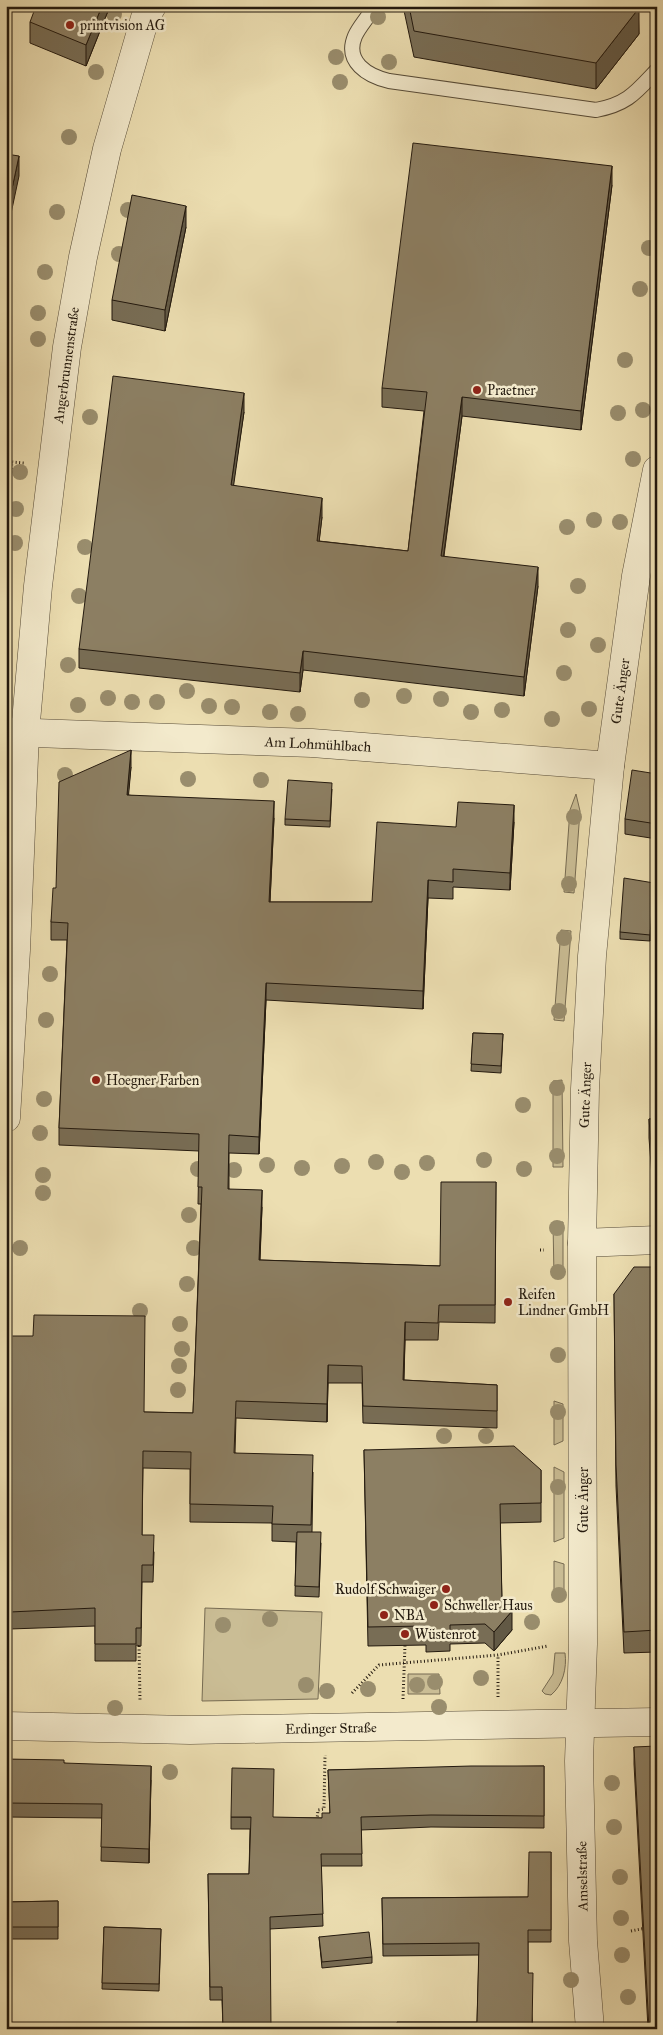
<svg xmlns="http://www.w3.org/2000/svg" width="663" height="2035" viewBox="0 0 663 2035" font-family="'IM FELL Great Primer',serif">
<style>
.green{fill:#cabd95;stroke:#766b52}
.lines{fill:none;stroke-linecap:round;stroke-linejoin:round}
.service-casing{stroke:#554a37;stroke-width:16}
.minor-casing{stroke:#554a37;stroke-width:29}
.tertiary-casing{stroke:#554a37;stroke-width:29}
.path{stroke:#23190e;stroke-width:3;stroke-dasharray:1 2.5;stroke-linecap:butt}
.service{stroke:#f3eacc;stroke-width:14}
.minor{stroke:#f3eacc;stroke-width:28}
.tertiary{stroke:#f3eacc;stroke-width:28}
.tree{fill:#998d6d}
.wall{fill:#786d55;stroke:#23190e}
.shaded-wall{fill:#625945;stroke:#23190e}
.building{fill:#8c7f63;stroke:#23190e}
.poi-dot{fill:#8f2418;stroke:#f3eacc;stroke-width:2}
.labels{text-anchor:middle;stroke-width:5;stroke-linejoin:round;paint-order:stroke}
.poi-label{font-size:14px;fill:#23190e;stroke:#f3eacc;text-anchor:start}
.street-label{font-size:14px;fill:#23190e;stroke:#f3eacc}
</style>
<rect width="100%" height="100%" fill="#ecdeb1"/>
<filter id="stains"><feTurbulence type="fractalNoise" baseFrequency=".004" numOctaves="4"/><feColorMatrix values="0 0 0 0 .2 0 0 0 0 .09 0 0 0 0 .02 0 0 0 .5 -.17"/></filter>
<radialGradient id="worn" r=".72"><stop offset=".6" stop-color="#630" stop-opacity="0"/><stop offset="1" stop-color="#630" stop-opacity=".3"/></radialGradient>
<g class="green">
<path d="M576 794 580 811 574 893 564 892 570 810Z"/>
<path d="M561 930 571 931 564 1021 554 1020Z"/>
<path d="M562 1080 563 1167H553V1081Z"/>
<path d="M553 1222H563V1277H554Z"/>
<path d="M554 1401 563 1404V1441L554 1445Z"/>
<path d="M554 1467 564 1472V1538L554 1542Z"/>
<path d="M554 1561 564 1564V1598L554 1601Z"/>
<path d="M205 1608 322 1612 318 1699 202 1701Z"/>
<path d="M555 1653H565C567 1668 563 1685 551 1695L545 1694 542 1691 553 1674Z"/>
<path d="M408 1674H439L440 1694H408Z"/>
</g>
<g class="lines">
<g class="service-casing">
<path id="service" d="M374 6C369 17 360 25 355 36 344 62 368 76 389 81L596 110C628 104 636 92 657 70"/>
</g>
<g class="minor-casing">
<g id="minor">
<path d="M7 732 312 743 610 766"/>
<path d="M6 1118 16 950 25 733 38 586 67 347 83 257 107 149 145 18 152 6"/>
<path d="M582 1243 657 1240"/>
<path d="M590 2029 583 1941 579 1761 583 1644 582 1243 585 1089 592 956 610 766 636 576 657 470"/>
</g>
</g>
<g class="tertiary-casing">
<path id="tertiary" d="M6 1726 190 1730 657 1722"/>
</g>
<g class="path">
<path d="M6 514 12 462 24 463"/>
<path d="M540 1250H544"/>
<path d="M139 1646 140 1701"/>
<path d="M352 1693 379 1665 498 1655 548 1646"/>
<path d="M498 1697V1655"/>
<path d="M403 1699 405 1645"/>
<path d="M317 1820 318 1810 324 1809 325 1755"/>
<path d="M631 1931 646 1928"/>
</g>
<use href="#service" class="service"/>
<use href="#minor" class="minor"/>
<use href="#tertiary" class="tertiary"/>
</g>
<g class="tree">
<circle cx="114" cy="14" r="8"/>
<circle cx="378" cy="17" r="8"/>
<circle cx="336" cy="57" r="8"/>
<circle cx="389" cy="62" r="8"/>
<circle cx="96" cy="72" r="8"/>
<circle cx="340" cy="82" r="8"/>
<circle cx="69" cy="137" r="8"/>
<circle cx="128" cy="210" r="8"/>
<circle cx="57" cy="212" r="8"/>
<circle cx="649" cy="248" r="8"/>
<circle cx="119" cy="254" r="8"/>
<circle cx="45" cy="272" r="8"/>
<circle cx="640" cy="289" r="8"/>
<circle cx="38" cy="313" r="8"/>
<circle cx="38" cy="339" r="8"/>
<circle cx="625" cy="360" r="8"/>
<circle cx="643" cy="410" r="8"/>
<circle cx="618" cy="413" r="8"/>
<circle cx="90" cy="417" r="8"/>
<circle cx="633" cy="459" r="8"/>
<circle cx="20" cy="472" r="8"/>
<circle cx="16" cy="509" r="8"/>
<circle cx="594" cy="520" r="8"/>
<circle cx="620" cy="522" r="8"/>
<circle cx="567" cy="527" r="8"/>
<circle cx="15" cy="543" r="8"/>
<circle cx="85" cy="547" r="8"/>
<circle cx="578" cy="586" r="8"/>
<circle cx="79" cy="596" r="8"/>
<circle cx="568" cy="630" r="8"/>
<circle cx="598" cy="645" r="8"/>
<circle cx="68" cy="665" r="8"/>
<circle cx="564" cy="673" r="8"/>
<circle cx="187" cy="691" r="8"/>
<circle cx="404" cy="696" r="8"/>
<circle cx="108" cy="698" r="8"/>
<circle cx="441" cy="699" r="8"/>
<circle cx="362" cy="700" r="8"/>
<circle cx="132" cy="702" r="8"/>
<circle cx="157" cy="702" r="8"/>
<circle cx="78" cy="705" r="8"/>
<circle cx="209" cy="706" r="8"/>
<circle cx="232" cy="707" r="8"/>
<circle cx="589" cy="709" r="8"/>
<circle cx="502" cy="710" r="8"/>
<circle cx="270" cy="712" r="8"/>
<circle cx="471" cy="712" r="8"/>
<circle cx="298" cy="714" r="8"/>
<circle cx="552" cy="719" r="8"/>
<circle cx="65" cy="775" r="8"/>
<circle cx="188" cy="779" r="8"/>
<circle cx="261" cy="780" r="8"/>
<circle cx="574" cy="817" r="8"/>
<circle cx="569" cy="884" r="8"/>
<circle cx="564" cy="938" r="8"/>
<circle cx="50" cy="974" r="8"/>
<circle cx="559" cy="1011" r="8"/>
<circle cx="46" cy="1020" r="8"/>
<circle cx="557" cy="1088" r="8"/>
<circle cx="44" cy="1099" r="8"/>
<circle cx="523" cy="1105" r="8"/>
<circle cx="40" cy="1133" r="8"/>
<circle cx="557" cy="1156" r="8"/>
<circle cx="484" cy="1160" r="8"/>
<circle cx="376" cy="1162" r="8"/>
<circle cx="427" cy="1163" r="8"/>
<circle cx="267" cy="1165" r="8"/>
<circle cx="342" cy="1166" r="8"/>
<circle cx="302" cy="1168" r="8"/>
<circle cx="198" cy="1169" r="8"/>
<circle cx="524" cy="1169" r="8"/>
<circle cx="234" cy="1170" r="8"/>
<circle cx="402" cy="1172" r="8"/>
<circle cx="43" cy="1175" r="8"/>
<circle cx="43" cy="1193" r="8"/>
<circle cx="189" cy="1215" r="8"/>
<circle cx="557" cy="1228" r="8"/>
<circle cx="20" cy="1248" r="8"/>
<circle cx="194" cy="1248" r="8"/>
<circle cx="558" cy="1272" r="8"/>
<circle cx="187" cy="1284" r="8"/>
<circle cx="140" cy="1311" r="8"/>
<circle cx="180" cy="1324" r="8"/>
<circle cx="182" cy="1349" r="8"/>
<circle cx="558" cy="1355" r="8"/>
<circle cx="179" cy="1366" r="8"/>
<circle cx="178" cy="1390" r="8"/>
<circle cx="558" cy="1412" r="8"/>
<circle cx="444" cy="1436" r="8"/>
<circle cx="486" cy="1436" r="8"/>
<circle cx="558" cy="1487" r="8"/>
<circle cx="559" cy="1595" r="8"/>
<circle cx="270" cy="1619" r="8"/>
<circle cx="532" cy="1622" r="8"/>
<circle cx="223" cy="1625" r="8"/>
<circle cx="481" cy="1678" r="8"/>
<circle cx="435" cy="1682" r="8"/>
<circle cx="306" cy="1685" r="8"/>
<circle cx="417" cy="1685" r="8"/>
<circle cx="368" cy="1689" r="8"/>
<circle cx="327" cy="1691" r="8"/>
<circle cx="439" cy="1707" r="8"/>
<circle cx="115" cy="1708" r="8"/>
<circle cx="170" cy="1772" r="8"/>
<circle cx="612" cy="1783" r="8"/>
<circle cx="614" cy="1827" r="8"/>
<circle cx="620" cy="1877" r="8"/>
<circle cx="621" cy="1918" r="8"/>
<circle cx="622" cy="1955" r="8"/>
<circle cx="571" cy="1980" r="8"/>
<circle cx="628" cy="1997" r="8"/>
</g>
<g class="wall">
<path d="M110 6 86 66 30 43V22Z"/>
<path d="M403 6H638L639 34 596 89 414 57Z"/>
<path d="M612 185 581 430 462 416 444 556 538 586 524 696 303 670 300 692 79 668V649L244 412 233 485 322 517 319 541 408 551 424 411 382 407V388Z"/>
<path d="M186 227 165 331 112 320V300Z"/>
<path d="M131 767 128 795 274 818 270 902H372L456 827 514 822 510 890 453 887V899L428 898 423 1009 266 1000 259 1154 229 1153V1189L262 1207 260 1260 440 1266 496 1182 495 1323 439 1322 438 1340H405L404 1380 497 1385V1428L363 1423 362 1383H328L327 1422 236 1418 235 1453 313 1472 312 1532 321 1543 319 1597 295 1596 296 1542 272 1541V1523L190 1522V1469L143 1468 142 1535 154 1552 153 1582H142L141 1646 136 1645V1661H95V1626L10 1629 6 1535V1336L144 1412 193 1413 201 1204H198L199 1151 59 1145V1128L67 940H51V922L56 888Z"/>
<path d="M657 774V839L625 834V819Z"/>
<path d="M332 789 330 827 285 825V819Z"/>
<path d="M654 889 650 941 620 939V932Z"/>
<path d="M473 1033 503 1034 501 1073 471 1071Z"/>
<path d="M649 1119H657V1203H654L649 1138Z"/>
<path d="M657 1267V1652L624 1653 616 1486 614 1294Z"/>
<path d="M364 1450 541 1470V1522L500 1523 502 1602 512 1630 494 1651 485 1643 450 1644V1651L426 1652V1645L368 1646Z"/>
<path d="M6 1614H10L9 1665H6Z"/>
<path d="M634 1747 657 2029H648L634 1764Z"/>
<path d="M6 1759 64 1763 151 1780 149 1863 101 1861 102 1818 6 1817Z"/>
<path d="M544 1766V1828L431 1827 361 1830 362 1866H321L323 1926 270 1929 223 2029 222 2000H210L208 1874H249L250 1829H231V1817L322 1818 330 1813 328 1770Z"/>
<path d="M551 1852V1942H528V1973L533 2029 477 2022 479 1955 383 1956 382 1898 528 1897Z"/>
<path d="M58 1901V1939H6V1902Z"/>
<path d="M104 1927 161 1929 159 1991 102 1989Z"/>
<path d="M319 1937 372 1957V1963L322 1968Z"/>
</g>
<g class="shaded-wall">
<path d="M102 6H110L86 66V45Z"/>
<path d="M639 8V34L596 89V63Z"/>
<path d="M19 156V176L6 237V217Z"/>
<path d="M612 166V185L581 430V411Z"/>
<path d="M186 206V227L165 331V310Z"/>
<path d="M244 393V412L231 504V485Z"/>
<path d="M462 397V416L441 575V556Z"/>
<path d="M322 498V517L317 560V541Z"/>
<path d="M538 567V586L524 696V677Z"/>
<path d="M303 651V670L300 692V673Z"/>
<path d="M131 750V767L127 813V795Z"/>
<path d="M274 801V818L269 920V902Z"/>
<path d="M514 805V822L510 890V873Z"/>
<path d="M428 880V898L423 1009V991Z"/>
<path d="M654 883V889L650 941V935Z"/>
<path d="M266 983V1000L259 1154V1137Z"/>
<path d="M262 1190V1207L259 1278V1260Z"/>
<path d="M405 1322V1340L403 1398V1380Z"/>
<path d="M328 1365V1383L327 1422V1404Z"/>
<path d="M512 1611V1630L494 1651V1632Z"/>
<path d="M151 1766V1780L149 1863V1849Z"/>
</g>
<g class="building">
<path d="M36 6H102L86 45 30 22Z"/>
<path d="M409 6H638L639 8 596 63 414 31Z"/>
<path d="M413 143 612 166 581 411 462 397 441 556 538 567 524 677 303 651 300 673 79 649 113 376 244 393 231 485 322 498 317 541 408 551 427 392 382 388Z"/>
<path d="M6 154 19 156 6 217Z"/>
<path d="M132 195 186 206 165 310 112 300Z"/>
<path d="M131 750 127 795 274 801 269 902H372L377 822 456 827 458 802 514 805 510 873 453 869V882L428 880 423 991 266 983 259 1137 229 1135 228 1189 262 1190 259 1260 440 1266 441 1182H496L495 1305H439L438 1323 405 1322 403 1380 497 1385V1411L363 1406 362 1366 328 1365 327 1404 236 1401 234 1453 313 1455 311 1525 272 1524 273 1506 190 1504 191 1452 143 1451 142 1535H154L153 1565H142L141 1628H136V1644H95V1608L10 1612 6 1518V1336H33L34 1315 145 1316 144 1412 193 1413 202 1187H198L199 1134 59 1128 68 923 51 922 53 888H56L59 782Z"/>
<path d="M632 770 657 774V824L625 819Z"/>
<path d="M288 780 332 783 330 821 285 819Z"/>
<path d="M624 878 654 883 650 935 620 932Z"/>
<path d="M473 1033 503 1034 501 1066 471 1064Z"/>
<path d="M649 1119H657V1184H654Z"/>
<path d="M634 1267H657V1630L624 1632 616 1465 614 1294Z"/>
<path d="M514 1446 541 1470V1503L500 1504 502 1602 512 1611 494 1632 485 1624 450 1625V1633H426V1626L368 1627 364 1450Z"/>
<path d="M297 1532H321L319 1587 295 1586Z"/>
<path d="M6 1614H10L9 1655H6Z"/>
<path d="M657 1746V2029H649L634 1747Z"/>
<path d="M6 1759 64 1760V1763L151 1766 149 1849 101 1847 102 1804 6 1803Z"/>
<path d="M471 1766H544V1816L431 1815 361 1817 362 1854H321L323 1914 270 1917 271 2028 319 2029H223L222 1987H210L208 1874H249L251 1817H231L232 1768 274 1769 273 1817 322 1818V1813H330L328 1770Z"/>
<path d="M529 1852H551V1930H528V1973H533L532 2029H397V2022H477L479 1943 383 1944 382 1898 528 1897Z"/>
<path d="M58 1901V1927H6V1902Z"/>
<path d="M104 1927 161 1929 159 1984 102 1983Z"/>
<path d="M369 1932 372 1957 322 1962 319 1937Z"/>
</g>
<g class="poi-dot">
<circle cx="70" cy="25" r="5"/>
<circle cx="477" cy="390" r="5"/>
<circle cx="96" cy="1080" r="5"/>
<circle cx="508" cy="1302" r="5"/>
<circle cx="446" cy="1589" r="5"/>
<circle cx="434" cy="1605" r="5"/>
<circle cx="384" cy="1615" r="5"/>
<circle cx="405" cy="1634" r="5"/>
</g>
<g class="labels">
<g class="poi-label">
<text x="80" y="30">printvision AG</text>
<text x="487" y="395">Praetner</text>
<text x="106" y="1085">Hoegner Farben</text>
<text x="518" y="1299">Reifen<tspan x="518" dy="16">Lindner GmbH</tspan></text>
<text x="436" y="1594" text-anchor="end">Rudolf Schwaiger</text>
<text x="444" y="1610">Schweller Haus</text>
<text x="394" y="1620">NBA</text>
<text x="415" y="1639">Wüstenrot</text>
</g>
<g class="street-label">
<text transform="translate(66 365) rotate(-82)" y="5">Angerbrunnenstraße</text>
<text transform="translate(620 691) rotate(-82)" y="5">Gute Änger</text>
<text transform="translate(318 744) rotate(3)" y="5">Am Lohmühlbach</text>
<text transform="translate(585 1095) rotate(-88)" y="5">Gute Änger</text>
<text transform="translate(583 1500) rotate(-90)" y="5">Gute Änger</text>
<text transform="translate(331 1728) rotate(-1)" y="5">Erdinger Straße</text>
<text transform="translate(582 1876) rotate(-91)" y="5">Amselstraße</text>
</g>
</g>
<rect width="663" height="2035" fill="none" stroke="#ecdeb1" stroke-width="25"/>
<rect x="8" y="8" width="648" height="2020" fill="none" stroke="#23190e" stroke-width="2.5"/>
<rect x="12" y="12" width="638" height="2010" fill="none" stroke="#23190e"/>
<rect width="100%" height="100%" filter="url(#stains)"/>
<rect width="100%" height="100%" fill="url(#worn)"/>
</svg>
